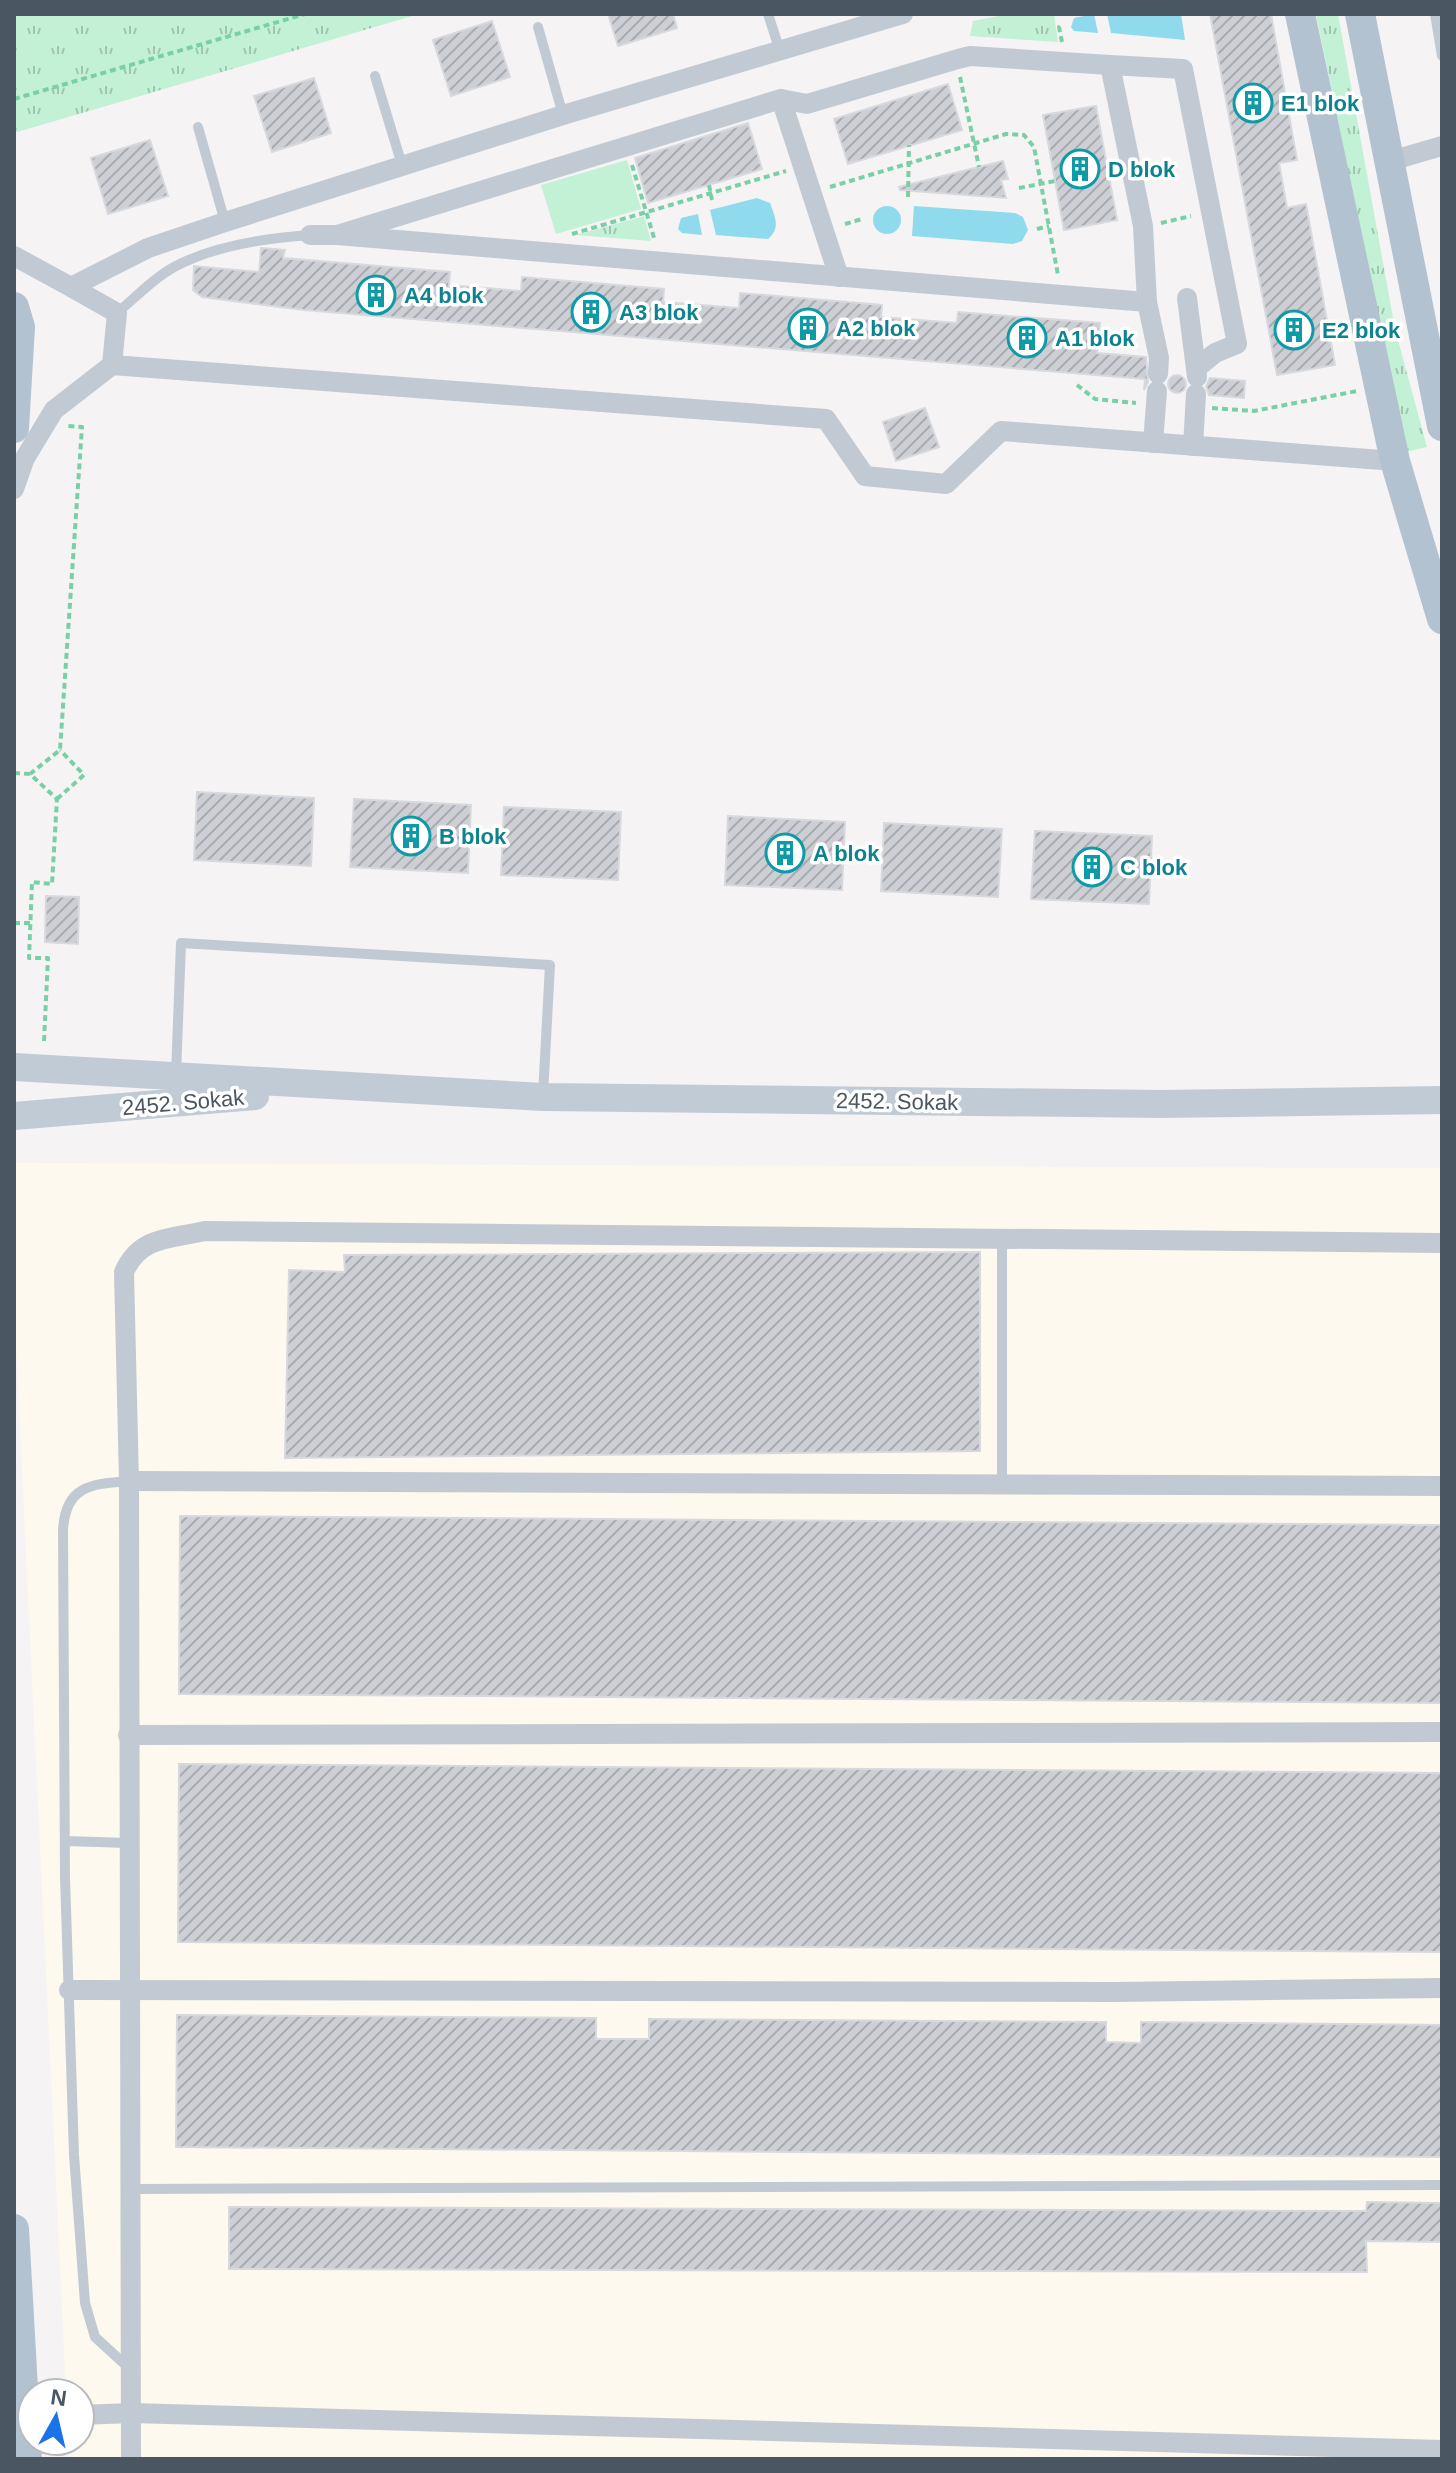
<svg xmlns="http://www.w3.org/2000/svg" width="1456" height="2473" viewBox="0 0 1456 2473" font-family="Helvetica,sans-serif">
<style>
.commercial{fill:#fdf9ef}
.grass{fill:url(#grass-tufts)}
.pitch{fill:#c3f1d5}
.water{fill:#90daee}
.building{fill:url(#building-hatch);stroke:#d7d9de;stroke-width:2}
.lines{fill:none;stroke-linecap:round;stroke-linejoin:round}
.path{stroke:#7ad0a6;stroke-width:4;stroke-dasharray:6 4;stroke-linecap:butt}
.lane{stroke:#c1cad2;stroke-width:10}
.street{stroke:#c1cad2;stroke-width:20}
.secondary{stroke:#c1cbd6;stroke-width:28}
.primary{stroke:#b3c2d1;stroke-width:30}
.labels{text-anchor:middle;stroke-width:7;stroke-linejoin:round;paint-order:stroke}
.culture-label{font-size:22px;font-weight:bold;fill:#0d838f;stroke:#fff;text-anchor:start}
.street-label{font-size:22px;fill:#4a5661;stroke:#fff}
</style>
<defs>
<pattern id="grass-tufts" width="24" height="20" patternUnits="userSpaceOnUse" patternTransform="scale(2)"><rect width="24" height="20" fill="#c3f1d5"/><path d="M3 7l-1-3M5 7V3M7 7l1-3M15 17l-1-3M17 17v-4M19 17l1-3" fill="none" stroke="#a0c6b0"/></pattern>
<pattern id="building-hatch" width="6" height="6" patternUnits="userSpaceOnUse" patternTransform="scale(2)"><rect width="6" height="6" fill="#cdcfd5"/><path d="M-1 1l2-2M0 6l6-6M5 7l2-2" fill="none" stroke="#a8abb0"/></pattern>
</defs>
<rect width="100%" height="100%" fill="#f5f3f3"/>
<path class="commercial" d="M14 1163 1442 1168V2459H69L68 2441H80V2393H66L14 1304Z"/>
<g class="grass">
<path d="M14 14H419L14 133Z"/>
<path d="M1009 14H1054L1058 42 970 36 973 21Z"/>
<path d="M1316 14H1338L1395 329 1427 447 1406 452Z"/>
<path d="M644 216 651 241 576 235Z"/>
</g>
<path class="pitch" d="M627 160 641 209 556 234 541 185Z"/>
<g class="water">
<path d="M1094 14 1098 33 1074 31 1071 27 1074 18Z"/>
<path d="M1107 14H1181L1185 40 1111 33Z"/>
<path d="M757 198 770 203C775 217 781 228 768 239L716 235 710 210Z"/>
<path d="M914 206 1015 213 1023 217 1028 230 1022 241 1013 244 912 236Z"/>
<circle cx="887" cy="220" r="14"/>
<path d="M698 214 702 235 682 233 678 229 681 218Z"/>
</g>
<g class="building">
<path d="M608 14H673L677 28 618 46Z"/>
<path d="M1210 14H1271L1297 160 1279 163 1287 208 1306 204 1335 365 1277 375Z"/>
<path d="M492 21 510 77 451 96 433 40Z"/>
<path d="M314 78 331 133 272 152 254 96Z"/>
<path d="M948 84 962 130 848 164 834 119Z"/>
<path d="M1096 106 1117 220 1064 230 1043 115Z"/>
<path d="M748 123 762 169 648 203 635 158Z"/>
<path d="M150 140 168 196 108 214 91 158Z"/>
<path d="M1003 161 1008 179 1001 180 1006 198 900 190 899 187Z"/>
<path d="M261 248 285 250 283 258 450 272 449 285 521 291 522 277 664 289 663 302 739 308 740 293 882 305 881 317 957 323 958 312 1100 323 1097 353 1146 357 1148 382 1144 390 1145 379 304 310 202 297 193 290 194 266 259 272Z"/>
<circle cx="1177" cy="384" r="9"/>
<path d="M1210 378 1245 381 1244 398 1209 395 1206 386Z"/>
<path d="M925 408 939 447 896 461 883 422Z"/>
<path d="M197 792 314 798 311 866 194 860Z"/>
<path d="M354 799 471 805 468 873 350 867Z"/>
<path d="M504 807 621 812 618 880 501 875Z"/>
<path d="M728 816 845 822 842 890 725 885Z"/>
<path d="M884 823 1002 829 998 897 881 891Z"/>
<path d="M1035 831 1152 836 1149 904 1031 899Z"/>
<path d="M46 896 79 897 78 944 45 942Z"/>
<path d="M980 1252V1451L285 1458 289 1270 345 1272 344 1255Z"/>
<path d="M180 1516 1442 1525V1703L179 1694Z"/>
<path d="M179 1764 1442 1773V1952L178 1942Z"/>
<path d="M177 2015 596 2018V2039H649V2019L1106 2022V2042L1141 2043V2022L1442 2025V2157L176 2147Z"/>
<path d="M1367 2202 1442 2203V2242L1366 2241 1367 2272 229 2269V2207L1366 2211Z"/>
</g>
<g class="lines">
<g class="path">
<path d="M1062 42 1059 27H1062"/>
<path d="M960 77 979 167"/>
<path d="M14 99 305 14"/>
<path d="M632 165 655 241"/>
<path d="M709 185 712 200"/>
<path d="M830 187 1006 134 1024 135 1034 147 1058 275"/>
<path d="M1019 188 1055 181"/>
<path d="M908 197 909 145"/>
<path d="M1161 223 1191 216"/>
<path d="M845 224 862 219"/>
<path d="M1037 229 1049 226"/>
<path d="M572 234 786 171"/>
<path d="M1077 385 1095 399 1136 403"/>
<path d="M1212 408 1254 411 1357 391"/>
<path d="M14 773 30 774"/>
<path d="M57 799 84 775 60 750"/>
<path d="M14 923H31"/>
<path d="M44 1041 48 958H29L32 882 52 884 57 799 30 774 60 750 82 427 67 426"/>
</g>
<g class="lane">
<path d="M768 14 780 51"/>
<path d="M1435 14 1442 56"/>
<path d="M538 27 563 115"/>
<path d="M375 76 402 165"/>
<path d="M198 127 225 222"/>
<path d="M117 313C136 297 155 277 176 266 216 245 266 238 310 235"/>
<path d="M176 1074 181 943 550 965 543 1095"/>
<path d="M129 1481C92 1484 65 1485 63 1531L65 1877 74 2155 85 2303 95 2337 130 2369"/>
<path d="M1002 1484V1239"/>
<path d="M65 1841 129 1843"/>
<path d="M131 2189 1442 2185"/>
</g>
<g class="street">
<path d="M1110 65 970 56 958 59 807 104 781 99 337 235 1147 302"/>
<path d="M781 99 839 277"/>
<path d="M1387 162 1442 146"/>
<path d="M310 235H337"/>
<path d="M14 256 71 287 148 248 225 222 563 115 903 14"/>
<path d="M71 287 117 313 112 365"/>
<path d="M1187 298 1197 377"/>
<path d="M1158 374 1159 358 1147 302 1143 226 1110 65 1183 69 1237 344 1215 353 1198 367"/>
<path d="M1153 443 1157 391"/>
<path d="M1193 446 1196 394"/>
<path d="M14 489 25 458 54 410 112 365 826 419 865 476 946 484 1001 431 1395 461"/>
<path d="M129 1481 1442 1486"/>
<path d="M128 1735 1442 1732"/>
<path d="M69 1990 1113 1992 1442 1988"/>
<path d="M80 2415 131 2413 1442 2450"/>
<path d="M131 2459 129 1481 124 1272C140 1236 170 1239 205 1231L1442 1243"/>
</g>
<g class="secondary">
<path d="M14 1067 543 1097 1161 1104 1442 1100"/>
<path d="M14 1116 255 1096"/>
</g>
<g class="primary">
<path d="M1300 14 1395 461 1442 619"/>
<path d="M1360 14 1442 426"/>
<path d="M14 307 20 327 14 428"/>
<path d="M14 2229 27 2459"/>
</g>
</g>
<defs>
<g id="building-ring" transform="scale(2)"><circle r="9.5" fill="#fff" stroke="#0f9aa8" stroke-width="1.5"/><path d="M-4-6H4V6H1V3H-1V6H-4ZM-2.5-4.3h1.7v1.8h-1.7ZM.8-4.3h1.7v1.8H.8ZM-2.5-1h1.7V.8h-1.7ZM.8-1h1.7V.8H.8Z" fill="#0f9aa8"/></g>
</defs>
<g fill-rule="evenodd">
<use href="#building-ring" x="1253" y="103"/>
<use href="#building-ring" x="1080" y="169"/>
<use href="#building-ring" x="376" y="295"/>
<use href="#building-ring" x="591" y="312"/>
<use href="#building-ring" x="808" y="328"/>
<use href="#building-ring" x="1294" y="330"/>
<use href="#building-ring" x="1027" y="338"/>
<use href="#building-ring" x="411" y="836"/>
<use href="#building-ring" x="785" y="853"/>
<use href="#building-ring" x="1092" y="867"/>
</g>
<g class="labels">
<g class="culture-label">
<text x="1281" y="111">E1 blok</text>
<text x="1108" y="177">D blok</text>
<text x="404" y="303">A4 blok</text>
<text x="619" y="320">A3 blok</text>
<text x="836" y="336">A2 blok</text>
<text x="1322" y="338">E2 blok</text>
<text x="1055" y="346">A1 blok</text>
<text x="439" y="844">B blok</text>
<text x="813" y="861">A blok</text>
<text x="1120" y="875">C blok</text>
</g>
<g class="street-label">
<text transform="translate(897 1101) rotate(1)" y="8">2452. Sokak</text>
<text transform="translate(183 1102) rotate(-5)" y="8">2452. Sokak</text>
</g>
</g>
<rect width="1456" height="2473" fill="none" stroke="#4a5661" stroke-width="32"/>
<g transform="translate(56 2417) rotate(8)"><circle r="38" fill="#ffffff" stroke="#b7bbc0" stroke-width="2"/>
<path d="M0-6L14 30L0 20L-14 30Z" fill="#1a73e8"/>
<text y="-12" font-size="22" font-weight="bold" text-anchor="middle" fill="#4a5661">N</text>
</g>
</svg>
